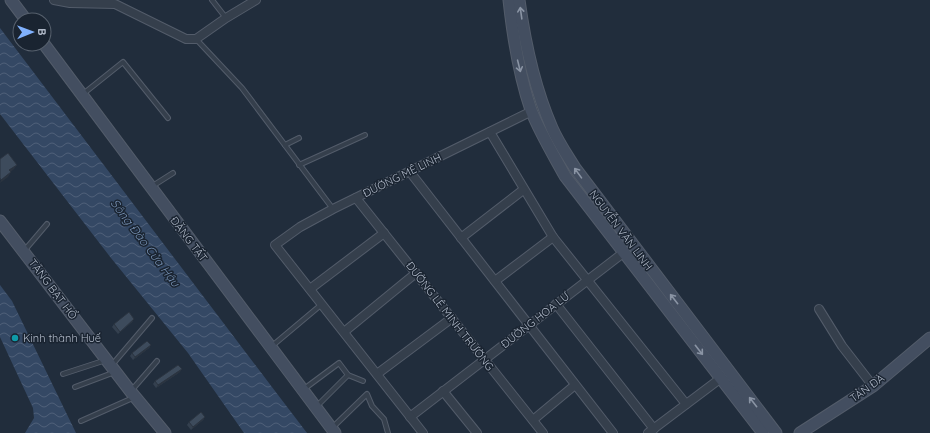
<svg xmlns="http://www.w3.org/2000/svg" width="930" height="433" viewBox="0 0 930 433" font-family="Quicksand,sans-serif">
<style>
.water{fill:url(#water-waves)}
.lines{fill:none;stroke-linecap:round;stroke-linejoin:round}
.lane-casing{stroke:#535c6a;stroke-width:6}
.street-casing{stroke:#535c6a;stroke-width:10}
.secondary-casing{stroke:#535c6a;stroke-width:13}
.lane{stroke:#353f4c;stroke-width:4}
.street{stroke:#353f4c;stroke-width:8}
.secondary{stroke:#434e60;stroke-width:11}
.wall{fill:#34404f}
.shaded-wall{fill:#2b3440}
.building{fill:#3d4b5c;stroke:#2b3440}
.oneway{stroke:#8a94a4}
.culture-dot{fill:#0f9aa8;stroke:#1a2431;stroke-width:1.5}
.labels{text-anchor:middle;stroke-width:3;stroke-linejoin:round;paint-order:stroke}
.street-label{font-size:11px;fill:#b0b9c8;stroke:#1a2431}
.poi-label{font-size:11px;fill:#b0b9c8;stroke:#1a2431;text-anchor:start}
.water-label{font-size:12px;font-style:italic;fill:#7690b2;stroke:#1a2431}
</style>
<defs>
<pattern id="water-waves" width="16" height="10" patternUnits="userSpaceOnUse"><rect width="16" height="10" fill="#344864"/><path d="M0 5q4-4 8 0t8 0" fill="none" stroke="#4f6079"/></pattern>
</defs>
<rect width="100%" height="100%" fill="#212d3c"/>
<g class="water">
<path d="M0 28 275 391 307 433H244L188 353 111 258 0 114Z"/>
<path d="M0 285 12 301 76 433H25L34 418 33 408 0 337Z"/>
</g>
<g class="lines">
<g class="lane-casing">
<g id="lane">
<path d="M212 0 226 18"/>
<path d="M196 39 242 88 333 209"/>
<path d="M83 94 123 62 168 118"/>
<path d="M285 145 299 138"/>
<path d="M299 165 365 135"/>
<path d="M151 187 173 173"/>
<path d="M24 251 47 224"/>
<path d="M272 346 322 304"/>
<path d="M112 365 152 318"/>
<path d="M63 374 106 360"/>
<path d="M75 387 115 372"/>
<path d="M304 389 339 363 348 375 363 381"/>
<path d="M131 391 157 361"/>
<path d="M316 407 348 375"/>
<path d="M81 421 135 397"/>
<path d="M332 428 367 394 372 406 384 419 388 433"/>
</g>
</g>
<g class="street-casing">
<g id="street">
<path d="M54 0 70 3 115 4 186 39H196L226 18 256 0"/>
<path d="M490 132 553 237 686 404"/>
<path d="M410 172 613 433"/>
<path d="M356 198 543 433"/>
<path d="M461 238 523 190"/>
<path d="M495 281 553 237"/>
<path d="M310 289 384 233"/>
<path d="M556 304 654 429"/>
<path d="M819 309 842 346 873 386"/>
<path d="M344 332 416 273"/>
<path d="M377 374 452 318"/>
<path d="M443 391 477 433"/>
<path d="M410 417 623 253"/>
<path d="M533 420 575 385"/>
<path d="M423 433 275 245 300 227 333 209 532 111"/>
<path d="M648 433 721 378"/>
</g>
</g>
<g class="secondary-casing">
<g id="secondary">
<path d="M11 0 26 20"/>
<path d="M509 0C513 37 519 75 531 110 540 133 553 154 565 176L763 433"/>
<path d="M519 0C525 44 534 87 552 128 558 142 567 155 575 168L776 433"/>
<path d="M44 44 335 433"/>
<path d="M0 221 131 392 165 433"/>
<path d="M800 433 873 386 930 338"/>
</g>
</g>
<use href="#lane" class="lane"/>
<use href="#street" class="street"/>
<use href="#secondary" class="secondary"/>
</g>
<g class="wall">
<path d="M134 319 132 322 118 334 112 327 114 324Z"/>
<path d="M151 345 149 348 133 360 130 356 132 353Z"/>
<path d="M180 372 156 388 153 384 155 381Z"/>
<path d="M205 417 203 420 191 430 187 425 189 422Z"/>
</g>
<g class="shaded-wall">
<path d="M17 165 14 169 7 175 9 170Z"/>
<path d="M11 172 8 177 0 183 1 180Z"/>
<path d="M134 319 132 322 118 334 120 332Z"/>
<path d="M151 345 149 348 133 360 135 357Z"/>
<path d="M182 369 180 372 156 388 158 385Z"/>
<path d="M205 417 203 420 191 430 193 427Z"/>
</g>
<g class="building">
<path d="M8 153 17 165 9 170 11 172 1 180 0 178V159Z"/>
<path d="M129 312 134 319 120 332 114 324Z"/>
<path d="M147 341 151 345 135 357 132 353Z"/>
<path d="M178 365 182 369 158 385 155 381Z"/>
<path d="M201 412 205 417 193 427 189 422Z"/>
</g>
<defs><path id="oneway-shaft" d="M-6 0H5M1.5-3L5.5 0L1.5 3" fill="none" stroke-width="1.6" stroke-linecap="round" stroke-linejoin="round"/></defs>
<g class="oneway">
<use href="#oneway-shaft" transform="translate(521 13) rotate(-98)"/>
<use href="#oneway-shaft" transform="translate(519 66) rotate(76)"/>
<use href="#oneway-shaft" transform="translate(578 173) rotate(-126)"/>
<use href="#oneway-shaft" transform="translate(674 299) rotate(-128)"/>
<use href="#oneway-shaft" transform="translate(699 350) rotate(52)"/>
<use href="#oneway-shaft" transform="translate(753 402) rotate(-128)"/>
</g>
<circle class="culture-dot" cx="15" cy="338" r="4"/>
<g class="labels">
<g class="street-label">
<text transform="translate(402 175) rotate(-26)" y="4">ĐƯỜNG MÊ LINH</text>
<text transform="translate(621 230) rotate(53)" y="4">NGUYỄN VĂN LINH</text>
<text transform="translate(189 239) rotate(53)" y="4">ĐẶNG TẤT</text>
<text transform="translate(53 289) rotate(53)" y="4">TĂNG BẠT HỔ</text>
<text transform="translate(450 316) rotate(52)" y="4">ĐƯỜNG LÊ MINH TRƯỜNG</text>
<text transform="translate(535 320) rotate(-38)" y="4">ĐƯỜNG HOA LƯ</text>
<text transform="translate(867 388) rotate(-36)" y="4">TẢN ĐÀ</text>
</g>
<g class="poi-label">
<text x="23" y="342">Kinh thành Huế</text>
</g>
<g class="water-label">
<text transform="translate(145 243) rotate(53)" y="4">Sông Đào Cửa Hậu</text>
</g>
</g>
<g transform="translate(32 32) rotate(89)"><circle r="19" fill="#1a2431" stroke="#56606d"/>
<path d="M0-3L7 15L0 10L-7 15Z" fill="#80b1fd"/>
<text y="-6" font-size="11" font-weight="bold" text-anchor="middle" fill="#b0b9c8">B</text>
</g>
</svg>
